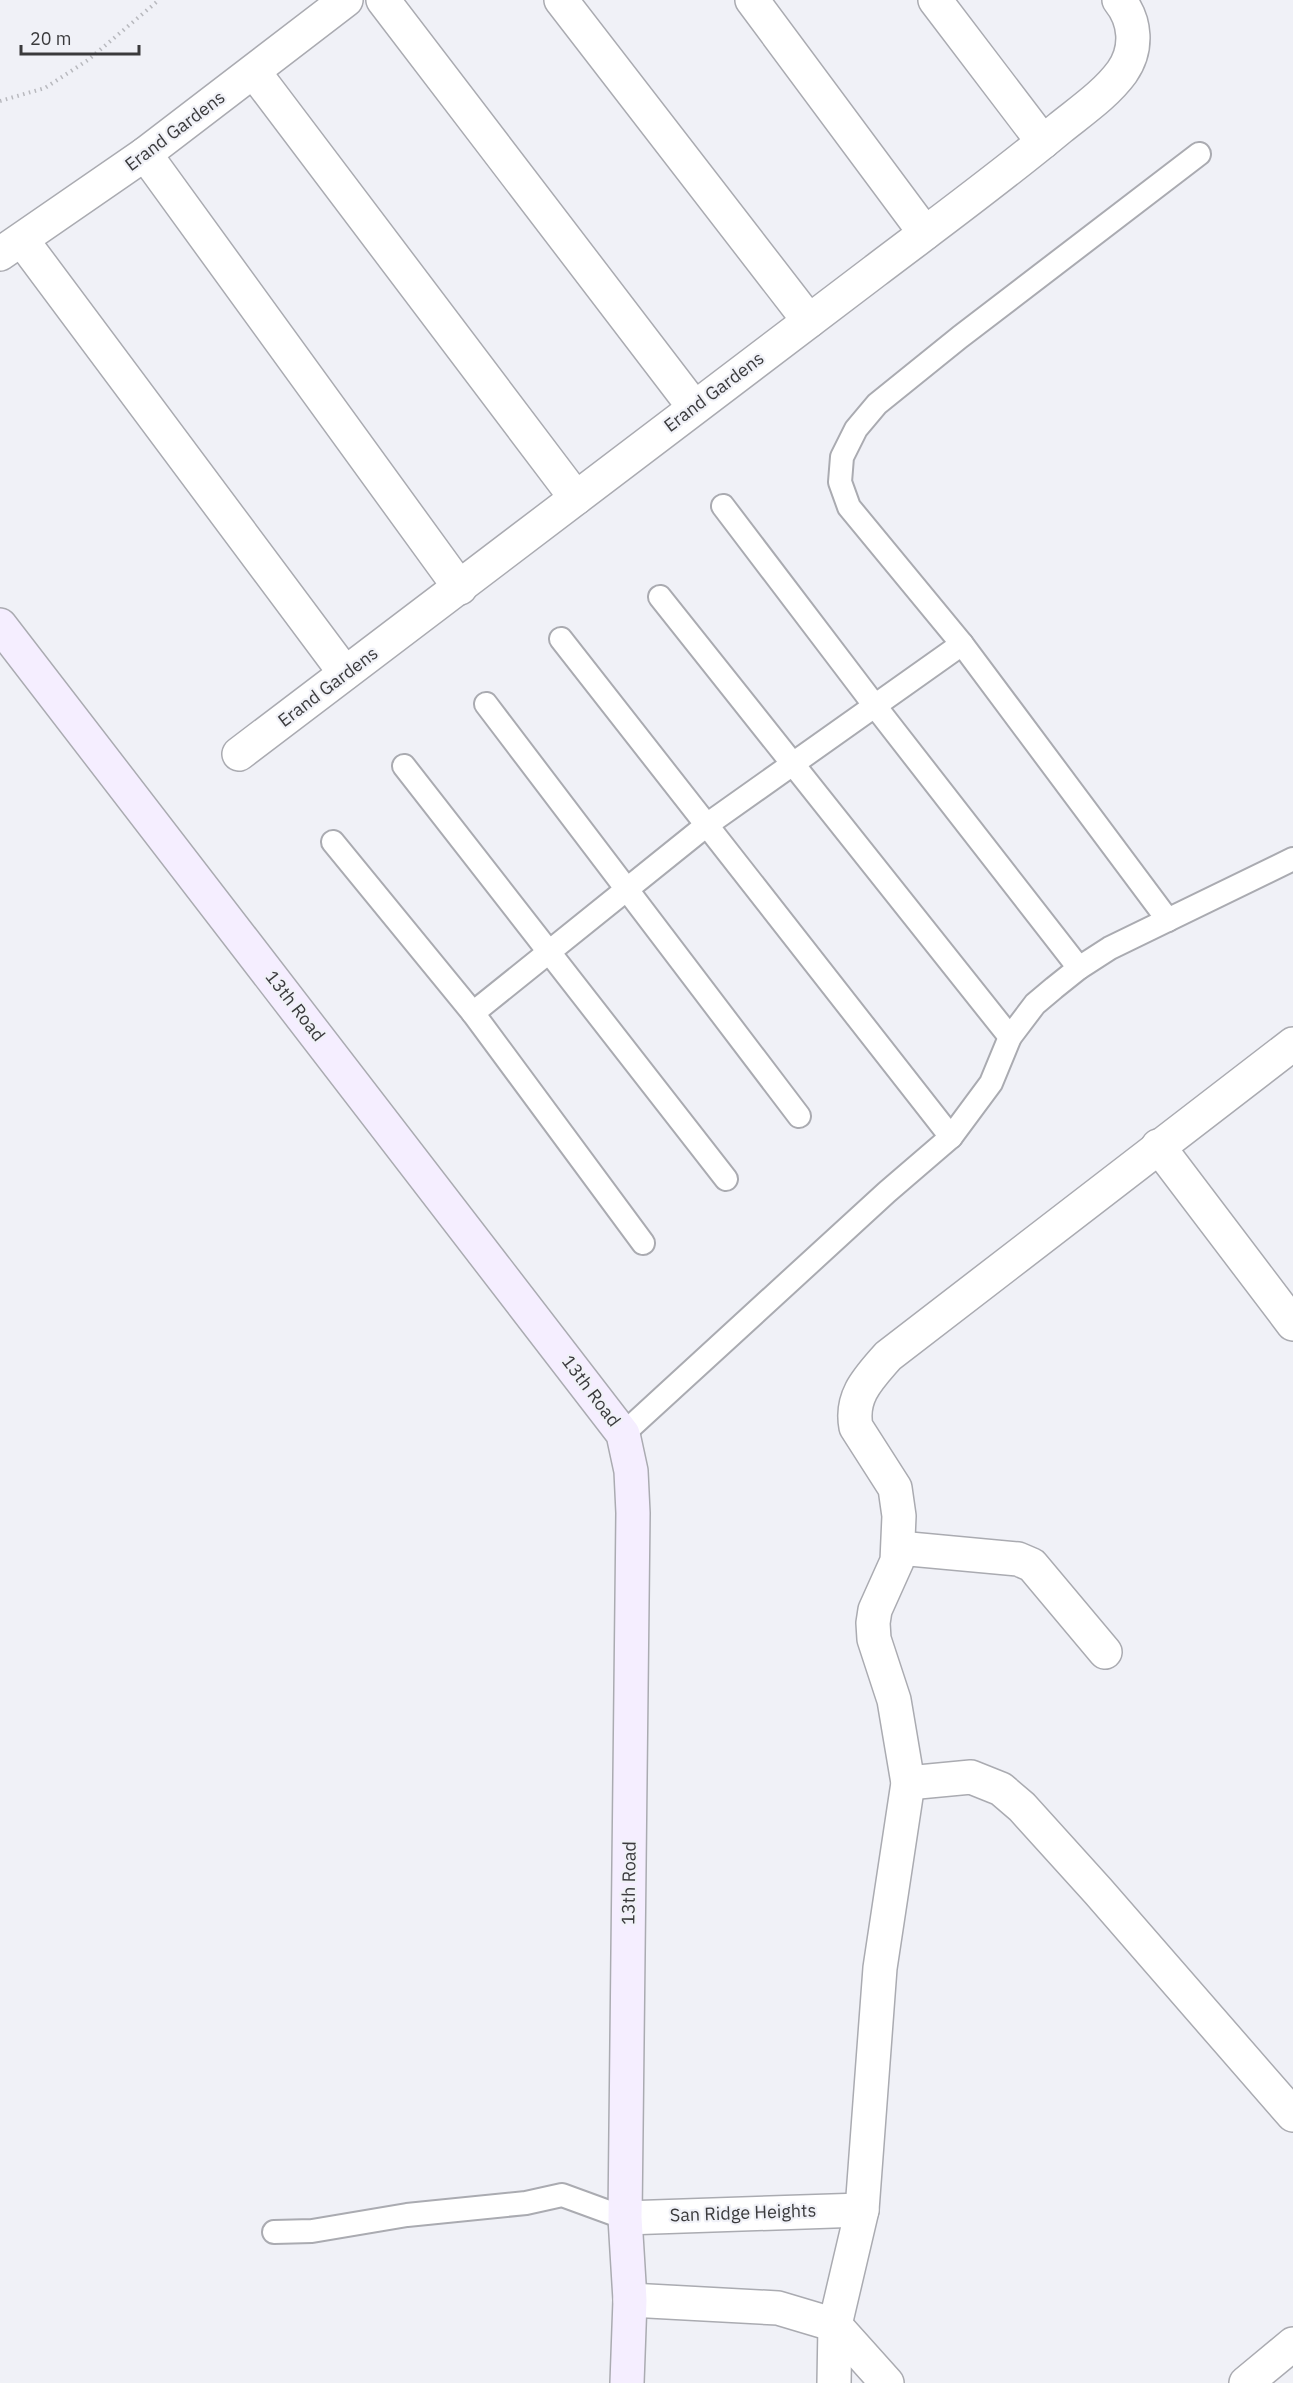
<svg xmlns="http://www.w3.org/2000/svg" width="1293" height="2383" viewBox="0 0 1293 2383" font-family="'IBM Plex Sans',sans-serif">
<style>
.lines{fill:none;stroke-linecap:round;stroke-linejoin:round}
.lane-casing{stroke:#aaabb1;stroke-width:26}
.street-casing{stroke:#aaabb1;stroke-width:36}
.secondary-casing{stroke:#aaabb1;stroke-width:36}
.path{stroke:#b8b9be;stroke-width:4;stroke-dasharray:1.5 4.5;stroke-linecap:butt}
.lane{stroke:#fff;stroke-width:22}
.street{stroke:#fff;stroke-width:33}
.secondary{stroke:#f5eeff;stroke-width:33}
.labels{text-anchor:middle;stroke-width:4.5;stroke-linejoin:round;paint-order:stroke}
.street-label{font-size:18px;fill:#3a3a3c;stroke:#f0f1f7}
</style>
<rect width="100%" height="100%" fill="#f0f1f7"/>
<g class="lines">
<g class="lane-casing">
<g id="lane">
<path d="M723 506 875 706 1079 968"/>
<path d="M660 597 1010 1037"/>
<path d="M561 639 951 1137"/>
<path d="M486 704 799 1116"/>
<path d="M404 766 726 1179"/>
<path d="M333 842 473 1013 643 1243"/>
<path d="M1168 920 962 644 849 507 840 482 842 457 856 429 877 404 960 337 1199 154"/>
<path d="M473 1013 708 824 962 644"/>
<path d="M623 1434 887 1192 951 1137 991 1083 1010 1037 1035 1004 1054 988 1079 968 1110 948 1293 859"/>
<path d="M274 2232 312 2231 407 2215 526 2203 562 2195 625 2218"/>
</g>
</g>
<g class="street-casing">
<g id="street">
<path d="M383 0 694 407"/>
<path d="M561 0 809 321"/>
<path d="M752 0 925 233"/>
<path d="M935 0 1043 142"/>
<path d="M254 72 576 498"/>
<path d="M145 154 460 588"/>
<path d="M22 240 345 673"/>
<path d="M0 254 145 154 346 0"/>
<path d="M239 754C451 593 663 432 875 271 937 224 1000 178 1060 128 1081 111 1106 94 1122 72 1138 49 1136 21 1119 0"/>
<path d="M1158 1146 1293 1324"/>
<path d="M899 1548 1018 1559 1032 1565 1105 1652"/>
<path d="M908 1783 971 1777 1001 1789 1022 1807 1098 1891 1293 2115"/>
<path d="M625 2218 862 2210"/>
<path d="M630 2300 778 2308 835 2325"/>
<path d="M835 2325 887 2383"/>
<path d="M834 2383 835 2325 862 2210 880 1968 908 1783 894 1700 874 1639 873 1623 875 1610 897 1561 899 1516 895 1488 856 1427C850 1396 869 1378 888 1356L1293 1044"/>
<path d="M1246 2383 1293 2344"/>
</g>
</g>
<g class="secondary-casing">
<path id="secondary" d="M0 625 623 1434 631 1471 633 1513 625 2218 630 2300 627 2383"/>
</g>
<path class="path" d="M0 101 45 88 88 60 159 0"/>
<use href="#lane" class="lane"/>
<use href="#street" class="street"/>
<use href="#secondary" class="secondary"/>
</g>
<g class="labels">
<g class="street-label">
<text transform="translate(175 131) rotate(-37)" y="6">Erand Gardens</text>
<text transform="translate(714 392) rotate(-37)" y="6">Erand Gardens</text>
<text transform="translate(328 687) rotate(-37)" y="6">Erand Gardens</text>
<text transform="translate(295 1006) rotate(52)" y="6">13th Road</text>
<text transform="translate(591 1391) rotate(53)" y="6">13th Road</text>
<text transform="translate(629 1883) rotate(-89)" y="6">13th Road</text>
<text transform="translate(743 2213) rotate(-2)" y="6">San Ridge Heights</text>
</g>
</g>
<path d="M21 45v9h118v-9" fill="none" stroke="#3a3a3c" stroke-width="3"/>
<text x="30" y="45" font-size="18" fill="#3a3a3c" stroke="#f0f1f7" stroke-width="4.5" paint-order="stroke">20 m</text>
</svg>
